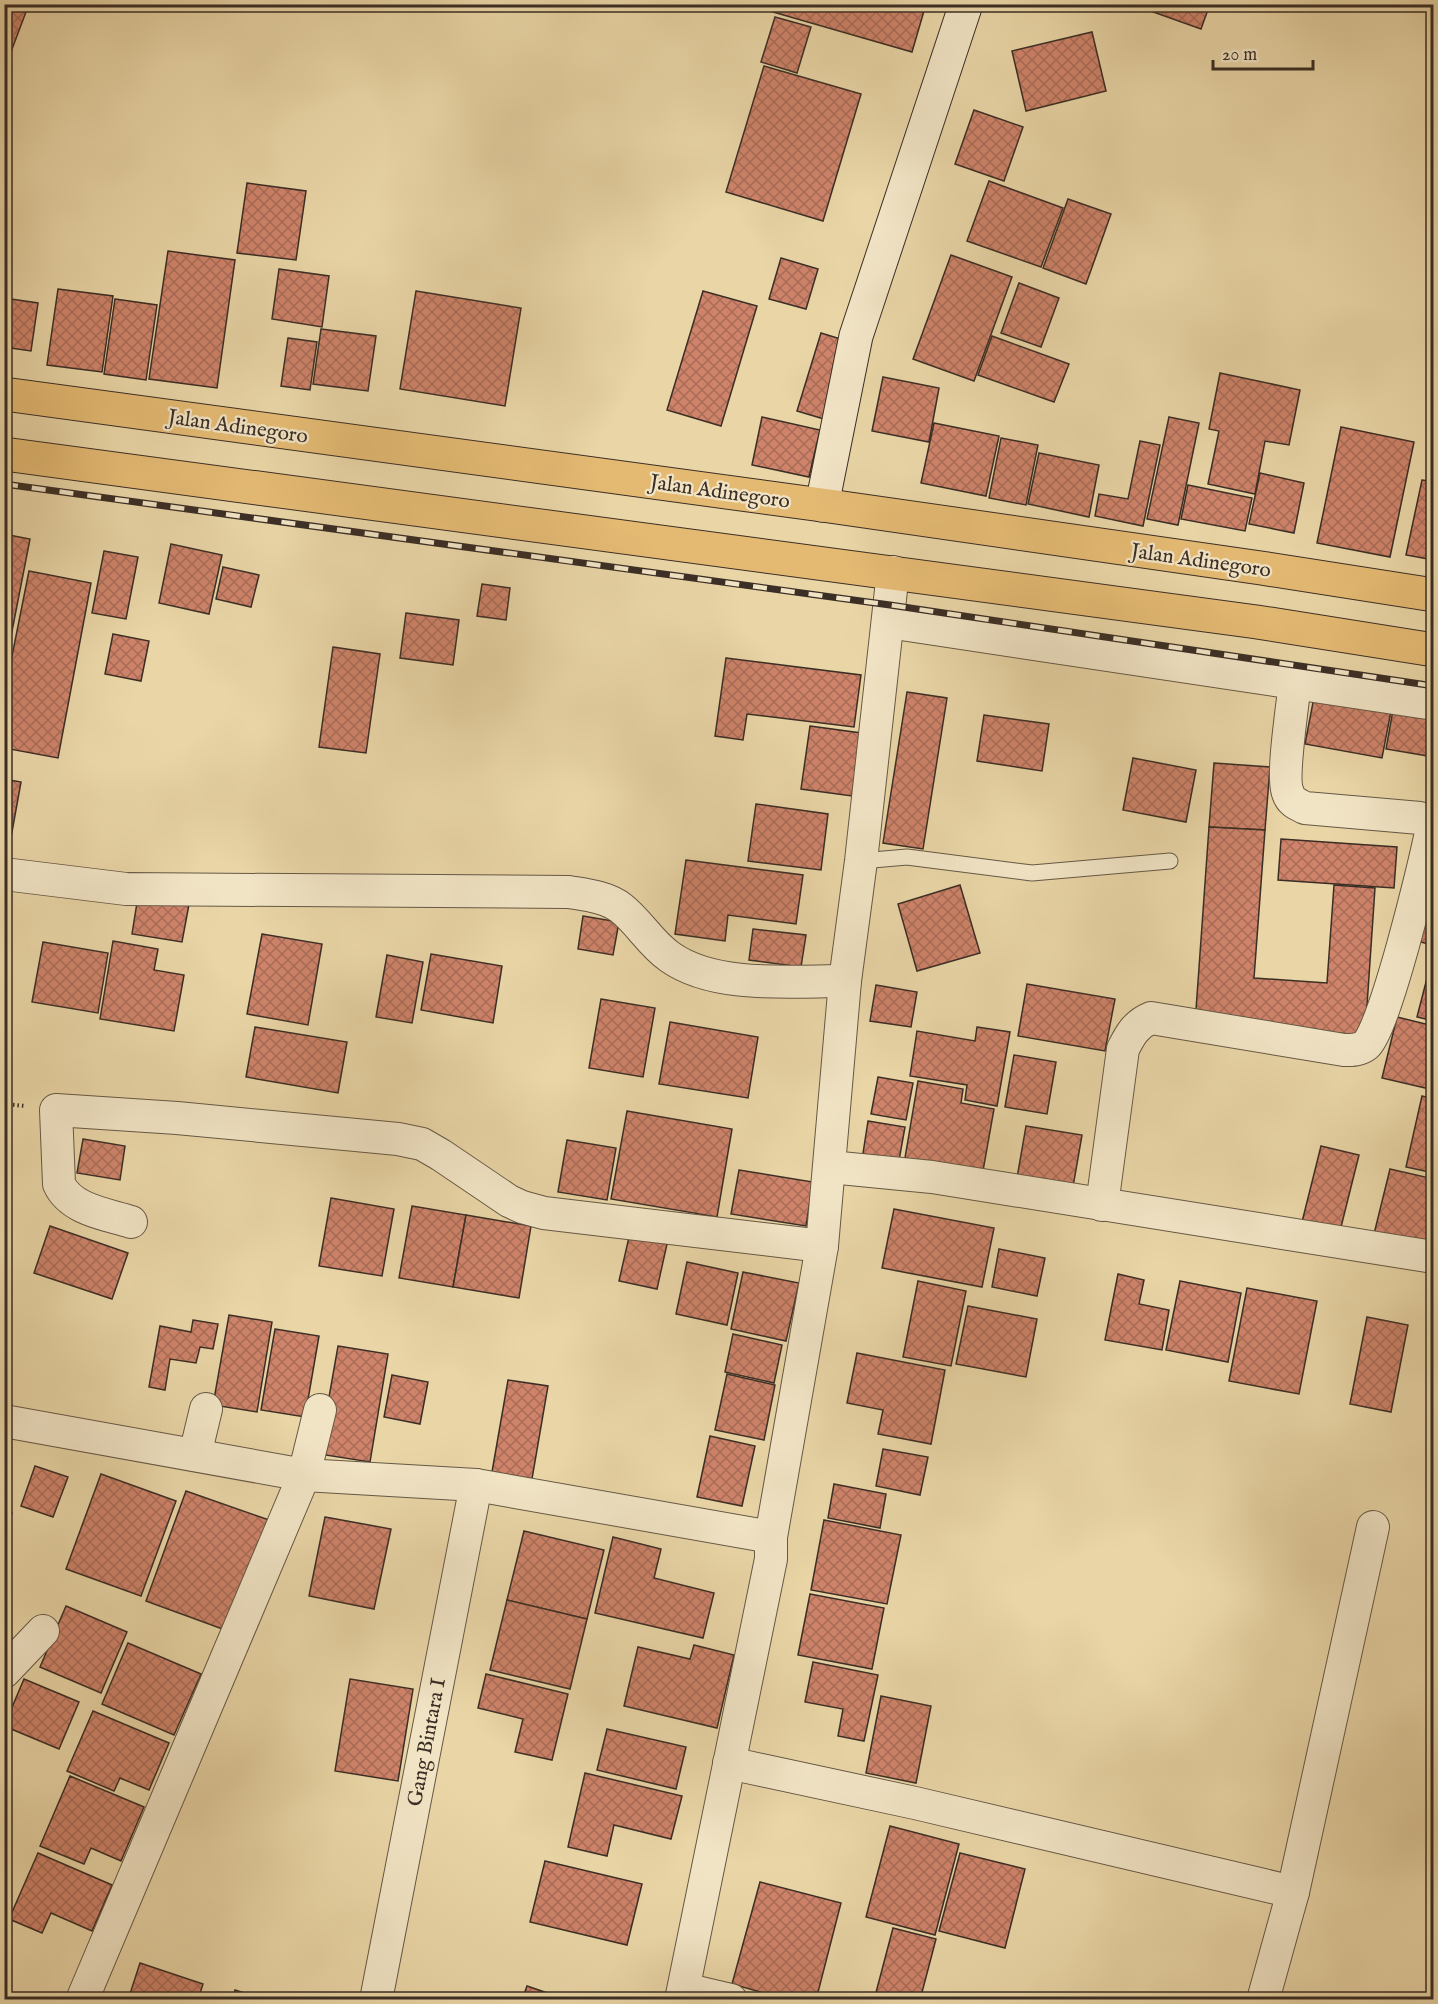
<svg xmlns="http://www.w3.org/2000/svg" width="1438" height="2004" viewBox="0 0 1438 2004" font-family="'IM FELL English',serif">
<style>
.building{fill:url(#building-cross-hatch);stroke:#3b2e25;stroke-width:1.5}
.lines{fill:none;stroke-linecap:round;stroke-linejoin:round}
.lane-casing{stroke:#665845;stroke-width:17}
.street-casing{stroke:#665845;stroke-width:34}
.secondary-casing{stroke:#3b2e25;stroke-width:35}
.highway-casing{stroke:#3b2e25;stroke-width:35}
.path{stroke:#3b2e25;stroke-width:4;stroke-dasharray:1.5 3;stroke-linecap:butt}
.lane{stroke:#f1e4c5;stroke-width:15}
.street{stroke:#f1e4c5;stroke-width:32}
.secondary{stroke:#f1e4c5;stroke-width:33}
.highway{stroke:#e4ba73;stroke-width:33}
.rail-casing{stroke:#3b2e25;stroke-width:7}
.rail{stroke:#f1e4c5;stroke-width:4.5;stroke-dasharray:14;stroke-linecap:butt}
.labels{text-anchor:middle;stroke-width:4.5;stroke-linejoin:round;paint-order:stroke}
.street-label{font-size:21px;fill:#3b2e25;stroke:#f1e4c5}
</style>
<defs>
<pattern id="building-cross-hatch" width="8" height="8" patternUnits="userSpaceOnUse" patternTransform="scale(1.5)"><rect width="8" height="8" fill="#ce836a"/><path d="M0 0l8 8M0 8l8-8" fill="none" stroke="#a86c57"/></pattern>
</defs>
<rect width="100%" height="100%" fill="#e9d5a6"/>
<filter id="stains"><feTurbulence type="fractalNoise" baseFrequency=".00333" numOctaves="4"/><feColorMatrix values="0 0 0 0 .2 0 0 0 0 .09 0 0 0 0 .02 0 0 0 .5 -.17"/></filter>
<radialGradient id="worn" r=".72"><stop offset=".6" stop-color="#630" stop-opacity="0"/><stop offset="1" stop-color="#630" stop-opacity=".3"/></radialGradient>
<g class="building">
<path d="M4 4H29L9 57 4 55Z"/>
<path d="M776 4H926L912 52 773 12Z"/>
<path d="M1131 4H1210L1201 29Z"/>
<path d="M775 17 811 27 797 73 761 62Z"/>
<path d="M1092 32 1106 91 1026 111 1012 51Z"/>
<path d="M764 66 861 94 823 221 726 192Z"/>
<path d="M974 110 1023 127 1004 181 955 164Z"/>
<path d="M989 181 1063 208 1041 267 967 241Z"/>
<path d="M247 183 306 191 296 260 237 253Z"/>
<path d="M1068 199 1111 214 1086 284 1043 268Z"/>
<path d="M168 251 235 260 217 388 149 379Z"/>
<path d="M951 255 1012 277 974 381 913 359Z"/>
<path d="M781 258 818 269 806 309 769 299Z"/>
<path d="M279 269 329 276 322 327 272 319Z"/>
<path d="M1019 283 1059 298 1041 347 1001 333Z"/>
<path d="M58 289 113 296 102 372 47 365Z"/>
<path d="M416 291 521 308 505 406 400 389Z"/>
<path d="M703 291 757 306 721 426 667 410Z"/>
<path d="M4 298 38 303 31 351 4 347Z"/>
<path d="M115 299 157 305 146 380 104 374Z"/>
<path d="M321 329 376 336 368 391 313 384Z"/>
<path d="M821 333 847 341 824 419 797 411Z"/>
<path d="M992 336 1069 364 1054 402 978 375Z"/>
<path d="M288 338 317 342 310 390 281 386Z"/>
<path d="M1220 373 1300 390 1289 445 1265 441 1255 494 1208 484 1219 431 1209 429Z"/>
<path d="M883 377 939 388 929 442 872 431Z"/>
<path d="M762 417 820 430 809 477 752 465Z"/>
<path d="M1169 417 1199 423 1178 525 1147 519Z"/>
<path d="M934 423 999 436 986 496 921 483Z"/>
<path d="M1341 427 1414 442 1390 557 1317 543Z"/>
<path d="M1001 438 1038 445 1026 505 989 498Z"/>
<path d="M1140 441 1160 445 1143 526 1095 516 1099 494 1128 499Z"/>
<path d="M1039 453 1099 465 1089 517 1028 504Z"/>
<path d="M1260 473 1304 483 1294 533 1249 524Z"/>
<path d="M1422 480 1434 482V560L1406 555Z"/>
<path d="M1188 485 1252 498 1245 531 1181 519Z"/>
<path d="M4 534 30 539 4 672Z"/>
<path d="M171 544 222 555 209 614 159 603Z"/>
<path d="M104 551 138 557 126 619 92 613Z"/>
<path d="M223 567 259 575 251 607 216 599Z"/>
<path d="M29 571 91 583 58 758 4 748V696Z"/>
<path d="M482 584 510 588 506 620 477 616Z"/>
<path d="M406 613 459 620 453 665 400 658Z"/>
<path d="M113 634 149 641 141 681 105 674Z"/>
<path d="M333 647 380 654 366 753 319 747Z"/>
<path d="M726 658 861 675 854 727 747 714 743 740 715 736Z"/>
<path d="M907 692 947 698 923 849 883 843Z"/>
<path d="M1315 692 1392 706 1382 758 1305 744Z"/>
<path d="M1393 710 1434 717V757L1386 749Z"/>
<path d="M984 715 1049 724 1042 771 977 761Z"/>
<path d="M810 726 861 733 852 796 801 789Z"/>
<path d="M1133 758 1196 770 1186 822 1123 810Z"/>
<path d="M1214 763 1270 767 1265 830 1209 827Z"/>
<path d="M4 779 21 782 8 854 4 853Z"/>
<path d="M756 804 828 814 821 870 748 861Z"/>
<path d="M1209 827 1265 830 1254 978 1327 983 1334 885 1375 888 1365 1035 1195 1024Z"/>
<path d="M1281 839 1397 847 1394 888 1278 880Z"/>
<path d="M686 860 803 875 796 924 728 915 725 941 675 934Z"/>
<path d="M960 885 980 953 917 971 898 904Z"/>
<path d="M139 890 190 899 182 942 132 934Z"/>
<path d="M1430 900 1434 901V945L1420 942Z"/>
<path d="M583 916 619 922 613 955 578 949Z"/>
<path d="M753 929 806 935 801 967 749 960Z"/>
<path d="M262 934 322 944 308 1025 247 1014Z"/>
<path d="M113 941 158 949 154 970 184 975 174 1031 100 1019Z"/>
<path d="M43 942 108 953 98 1013 32 1002Z"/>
<path d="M4 948 10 949 4 973Z"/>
<path d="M1434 951V1021L1417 1017Z"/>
<path d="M431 954 502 966 493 1023 421 1010Z"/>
<path d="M387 955 423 962 412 1023 376 1017Z"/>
<path d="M1027 984 1115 999 1105 1051 1018 1036Z"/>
<path d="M876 985 917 992 911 1027 870 1021Z"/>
<path d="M601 999 655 1008 643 1077 589 1068Z"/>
<path d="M1397 1017 1434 1026V1090L1382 1078Z"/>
<path d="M670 1022 758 1037 748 1098 659 1084Z"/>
<path d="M255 1027 347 1042 338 1093 246 1077Z"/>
<path d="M977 1027 1010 1032 997 1106 965 1100 967 1085 910 1076 917 1031 975 1041Z"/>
<path d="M1014 1055 1056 1062 1047 1114 1005 1107Z"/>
<path d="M878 1077 913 1083 906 1120 871 1114Z"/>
<path d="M918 1081 963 1089 961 1103 994 1109 983 1171 905 1158Z"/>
<path d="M1422 1096 1434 1099V1173L1406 1167Z"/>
<path d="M627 1111 732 1129 717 1217 611 1199Z"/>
<path d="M868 1121 905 1127 898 1166 862 1160Z"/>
<path d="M1026 1126 1082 1135 1073 1187 1017 1178Z"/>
<path d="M83 1139 125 1146 120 1180 77 1173Z"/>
<path d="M567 1140 616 1148 607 1200 558 1192Z"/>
<path d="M1321 1146 1359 1155 1340 1231 1302 1222Z"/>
<path d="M1390 1169 1434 1179V1248L1374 1234Z"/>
<path d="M739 1170 813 1182 806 1226 731 1214Z"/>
<path d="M331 1198 394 1209 382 1276 319 1266Z"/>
<path d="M412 1206 466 1215 453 1287 399 1278Z"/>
<path d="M894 1209 994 1228 982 1287 882 1268Z"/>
<path d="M466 1215 531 1226 519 1298 453 1287Z"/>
<path d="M50 1226 128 1253 112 1299 34 1273Z"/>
<path d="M629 1237 667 1244 657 1289 619 1281Z"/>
<path d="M999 1249 1045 1258 1037 1296 992 1287Z"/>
<path d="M687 1262 738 1273 727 1325 676 1314Z"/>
<path d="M743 1272 799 1283 786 1341 731 1329Z"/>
<path d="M1118 1274 1144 1280 1139 1304 1169 1310 1162 1350 1105 1340Z"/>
<path d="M918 1281 966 1291 951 1366 903 1357Z"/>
<path d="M1180 1281 1241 1293 1228 1362 1166 1350Z"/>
<path d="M1247 1288 1317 1301 1299 1394 1229 1381Z"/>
<path d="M968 1306 1037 1319 1026 1377 956 1364Z"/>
<path d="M229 1315 272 1322 257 1412 213 1405Z"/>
<path d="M1367 1317 1408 1325 1391 1412 1350 1404Z"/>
<path d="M193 1320 218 1324 213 1349 200 1347 196 1363 170 1359 165 1390 149 1387 160 1326 191 1332Z"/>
<path d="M275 1329 319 1336 305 1417 261 1410Z"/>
<path d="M733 1334 782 1345 774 1383 725 1372Z"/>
<path d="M338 1346 388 1354 370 1462 319 1454Z"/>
<path d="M857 1353 945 1370 931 1444 878 1434 883 1410 847 1403Z"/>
<path d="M727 1374 775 1385 764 1440 715 1430Z"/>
<path d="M392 1375 428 1382 420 1424 384 1417Z"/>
<path d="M508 1380 548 1386 532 1479 492 1472Z"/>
<path d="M710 1436 755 1446 742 1506 697 1497Z"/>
<path d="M883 1449 928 1457 920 1495 876 1486Z"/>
<path d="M35 1466 68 1477 53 1517 21 1506Z"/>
<path d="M101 1474 176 1501 141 1596 66 1569Z"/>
<path d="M834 1484 886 1494 880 1528 828 1518Z"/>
<path d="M186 1491 269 1520 228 1631 146 1601Z"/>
<path d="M4 1510 12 1513 4 1532Z"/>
<path d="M325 1517 391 1529 374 1609 309 1596Z"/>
<path d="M824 1520 901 1535 887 1604 811 1590Z"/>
<path d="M524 1531 604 1550 587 1619 507 1600Z"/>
<path d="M613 1537 661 1549 654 1578 714 1593 703 1638 595 1613Z"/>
<path d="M810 1594 884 1608 872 1669 798 1655Z"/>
<path d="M507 1600 587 1619 570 1689 490 1670Z"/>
<path d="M66 1606 127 1632 101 1693 40 1667Z"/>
<path d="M128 1643 201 1674 174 1735 102 1704Z"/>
<path d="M694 1645 734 1655 717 1728 624 1706 638 1647 690 1659Z"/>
<path d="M813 1662 878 1675 864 1741 838 1736 843 1709 805 1702Z"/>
<path d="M486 1674 568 1694 552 1760 515 1752 523 1719 478 1708Z"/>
<path d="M24 1679 79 1702 59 1749 4 1726Z"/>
<path d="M350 1679 413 1689 398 1781 335 1771Z"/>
<path d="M881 1696 931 1706 916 1783 866 1773Z"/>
<path d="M93 1711 169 1743 149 1790 120 1778 114 1791 67 1771Z"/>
<path d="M607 1729 686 1747 676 1789 597 1770Z"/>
<path d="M585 1773 682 1796 671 1839 614 1825 607 1856 568 1847Z"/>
<path d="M70 1776 144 1807 121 1861 91 1848 84 1864 40 1846Z"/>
<path d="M890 1826 959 1844 935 1935 866 1917Z"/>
<path d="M38 1853 112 1885 92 1931 51 1913 42 1933 9 1919Z"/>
<path d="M960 1853 1025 1869 1005 1948 939 1931Z"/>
<path d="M545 1861 642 1884 627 1945 530 1922Z"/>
<path d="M760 1882 841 1903 816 2000H789L732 1984Z"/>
<path d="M893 1928 936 1939 920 2000H874Z"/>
<path d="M140 1963 203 1984 198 2000H128Z"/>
<path d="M527 1986 568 2000H522Z"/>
<path d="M235 1990 266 2000H232Z"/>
</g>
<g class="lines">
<g class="lane-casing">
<path id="lane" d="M861 861 907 857 1032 873 1170 861"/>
</g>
<g class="street-casing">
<g id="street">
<path d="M888 622 1434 704"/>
<path d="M4 874 126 889 569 892C587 895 607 897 621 908 639 922 651 944 670 957 715 989 792 981 845 981"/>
<path d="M830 1167 932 1177 1427 1256H1434"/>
<path d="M1102 1205 1123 1049C1130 1035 1136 1024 1151 1018L1344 1050C1352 1050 1360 1050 1366 1045 1384 1031 1425 864 1431 832L1427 823 1420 818 1305 808C1297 804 1291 802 1288 793 1281 778 1293 703 1295 682"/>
<path d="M131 1222C106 1214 71 1210 59 1184L56 1110 177 1118 398 1139 422 1144 441 1155 509 1201 522 1207 544 1213 822 1246"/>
<path d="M4 1421 304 1475 320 1410"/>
<path d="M195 1455 206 1409"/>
<path d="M4 1672 43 1631"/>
<path d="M729 1763 915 1803 1293 1892"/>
<path d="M684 1989 731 2000"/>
<path d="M82 2000 304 1475 476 1485 771 1537"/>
<path d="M376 2000 476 1485"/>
<path d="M681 2000 771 1559V1537L822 1246 845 981 861 861 893 572"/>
<path d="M1263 2000 1293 1892 1373 1527"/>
</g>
</g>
<g class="secondary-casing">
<path id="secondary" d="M822 505 856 336 966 4"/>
</g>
<g class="highway-casing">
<g id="highway">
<path d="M4 394 822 505 1261 568 1434 595"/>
<path d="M4 454 1257 622 1434 650"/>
</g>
</g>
<path class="path" d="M4 1104 25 1106"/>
<use href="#lane" class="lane"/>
<use href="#street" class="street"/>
<use href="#secondary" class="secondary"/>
<use href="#highway" class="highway"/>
<g class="rail-casing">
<path id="rail" d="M4 484 890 605 1434 686"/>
</g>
<use href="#rail" class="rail"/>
</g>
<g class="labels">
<g class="street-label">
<text transform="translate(238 426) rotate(8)" y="7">Jalan Adinegoro</text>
<text transform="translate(720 491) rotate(8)" y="7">Jalan Adinegoro</text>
<text transform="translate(1201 560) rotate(8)" y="7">Jalan Adinegoro</text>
<text transform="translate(426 1742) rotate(-79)" y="7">Gang Bintara I</text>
</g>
</g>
<rect width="1438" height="2004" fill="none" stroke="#e9d5a6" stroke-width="24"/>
<rect x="6" y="6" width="1426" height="1992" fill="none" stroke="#3b2e25" stroke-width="3"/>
<rect x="12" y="12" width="1414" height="1980" fill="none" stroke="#3b2e25" stroke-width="1.5"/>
<path d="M1213 60v9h100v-9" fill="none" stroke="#3b2e25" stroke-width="3"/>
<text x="1222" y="60" font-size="18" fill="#3b2e25" stroke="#f1e4c5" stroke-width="4.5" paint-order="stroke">20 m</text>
<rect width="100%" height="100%" filter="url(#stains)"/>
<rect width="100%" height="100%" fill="url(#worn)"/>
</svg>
